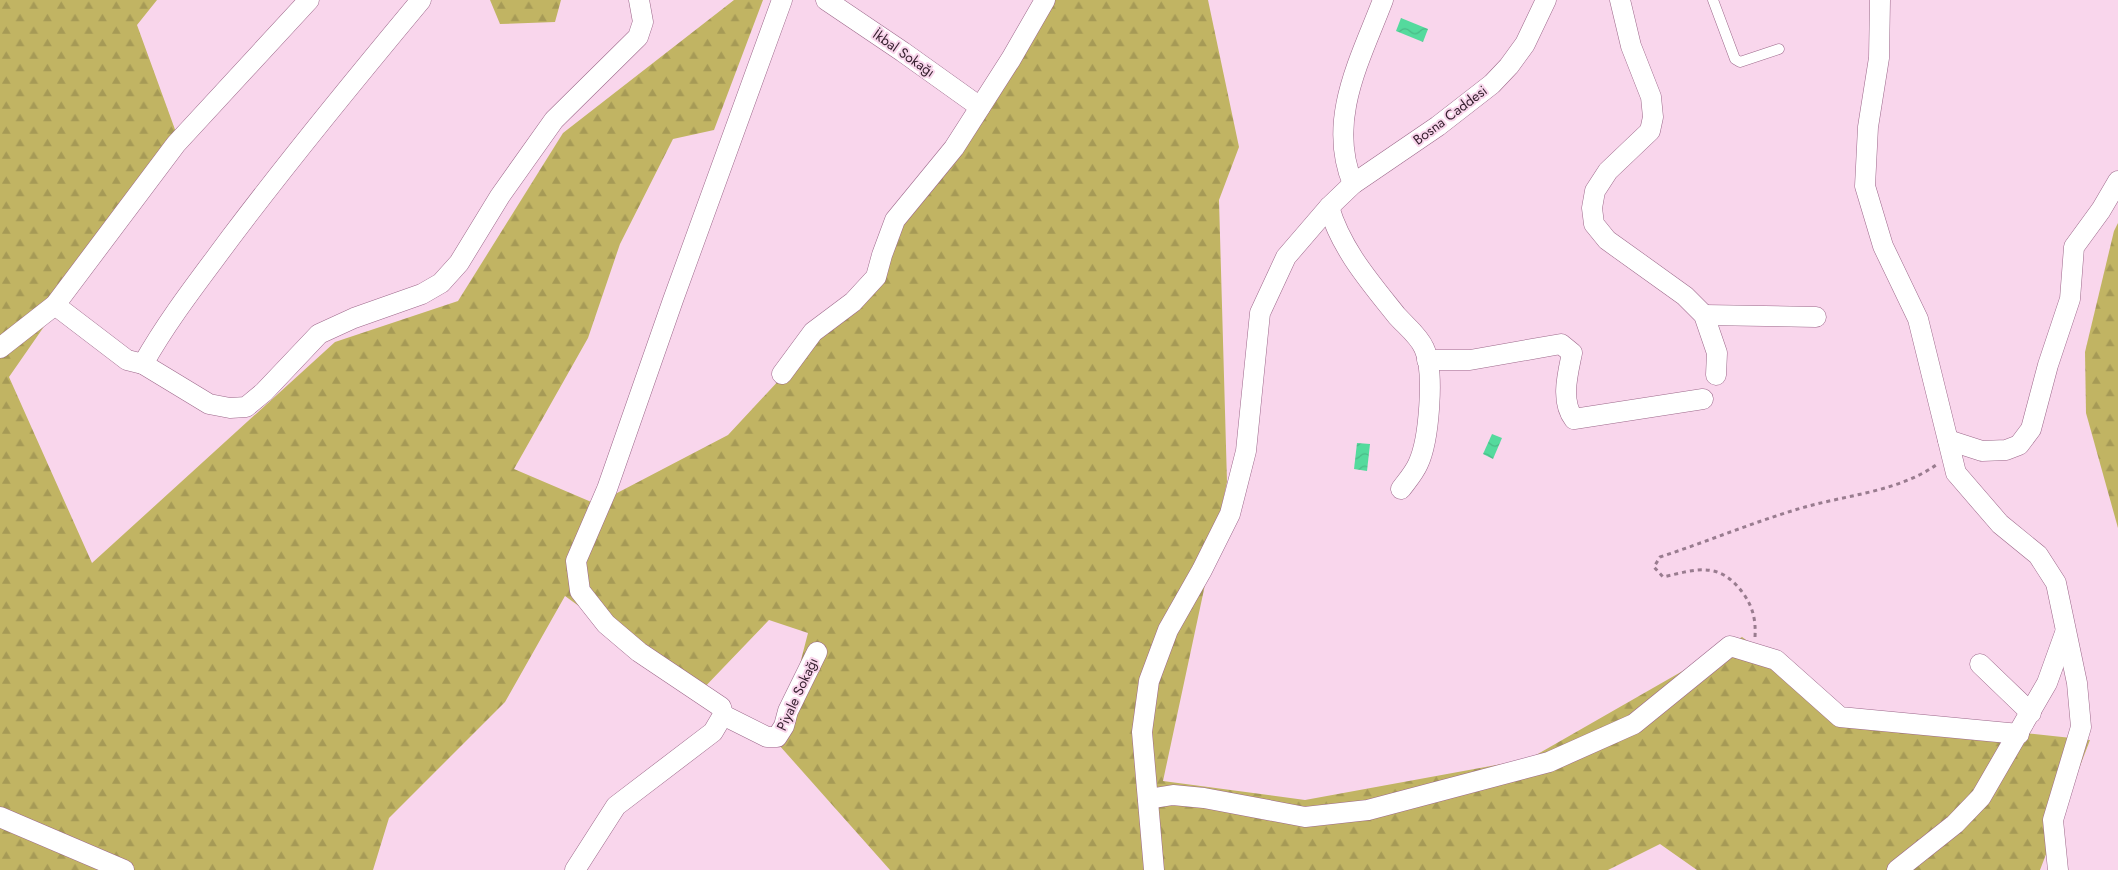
<svg xmlns="http://www.w3.org/2000/svg" width="2118" height="870" viewBox="0 0 2118 870" font-family="Jost,sans-serif">
<style>
.forest{fill:url(#forest-firs)}
.water{fill:url(#water-waves)}
.lines{fill:none;stroke-linecap:round;stroke-linejoin:round}
.service-casing{stroke:#9c688a;stroke-width:11}
.minor-casing{stroke:#9c688a;stroke-width:21}
.path{stroke:#997c8f;stroke-width:3;stroke-dasharray:4 4;stroke-linecap:butt}
.service{stroke:#fff;stroke-width:10}
.minor{stroke:#fff;stroke-width:20}
.labels{text-anchor:middle;stroke-width:4;stroke-linejoin:round;paint-order:stroke}
.street-label{font-size:14px;fill:#341e2d;stroke:#f9d6ec}
</style>
<defs>
<pattern id="forest-firs" width="22" height="20" patternUnits="userSpaceOnUse" patternTransform="scale(1.25)"><rect width="22" height="20" fill="#c1b463"/><path d="M5 1l3.5 6h-7zM16 11l3.5 6h-7z" fill="#a69a56"/></pattern>
<pattern id="water-waves" width="16" height="10" patternUnits="userSpaceOnUse" patternTransform="scale(1.25)"><rect width="16" height="10" fill="#54da9d"/><path d="M0 5q4-4 8 0t8 0" fill="none" stroke="#4abb88"/></pattern>
</defs>
<rect width="100%" height="100%" fill="#f9d6ec"/>
<g class="forest">
<path d="M0 0H157L137 25 177 135 9 377 92 563 335 342 458 301 563 133 734 0H763L714 130 673 139 620 244 588 338 514 469 596 504 728 435 860 293 1044 0H1208L1239 147 1219 200 1227 482 1163 781 1305 800 1529 759 1742 637 1849 714 2090 740 2040 870H1697L1660 844 1608 870H890L779 745 808 633 769 620 699 693 565 596 505 702 389 818 373 870H0Z"/>
<path d="M490 0H561L555 22 500 24Z"/>
<path d="M2118 223V528L2086 413 2085 352 2114 231Z"/>
</g>
<g class="water">
<path d="M1401 18 1428 29 1423 42 1396 31Z"/>
<path d="M1492 434 1502 438 1493 459 1483 454Z"/>
<path d="M1357 443 1370 444 1367 471 1354 469Z"/>
</g>
<g class="lines">
<g class="service-casing">
<path id="service" d="M1713 0 1735 59 1740 62 1779 49"/>
</g>
<g class="minor-casing">
<g id="minor">
<path d="M826 0 903 52 980 107"/>
<path d="M1620 0 1631 46 1651 97 1653 117 1650 131 1608 171 1595 191 1592 208 1594 224 1607 240 1685 296 1704 315 1717 353 1716 375"/>
<path d="M1880 0 1879 58 1868 127 1865 186 1883 246 1918 319 1956 473 2000 524 2038 555 2056 583 2077 683 2081 727 2053 820 2058 870"/>
<path d="M1353 184C1326 120 1361 58 1383 0"/>
<path d="M1329 207C1341 249 1370 282 1397 316 1405 325 1419 336 1424 348 1435 371 1429 441 1418 464 1414 473 1407 481 1401 489"/>
<path d="M55 305 127 360 143 364 209 404 230 408 246 407 264 392 319 334 354 318 422 294 441 283 459 263 500 196 554 120 638 37 643 22 639 0"/>
<path d="M1704 315 1816 317"/>
<path d="M0 348 55 305 176 144 309 0"/>
<path d="M1427 360H1470L1561 344 1572 353C1568 373 1560 401 1574 419L1703 399"/>
<path d="M143 364C169 318 200 279 231 237 292 156 356 78 421 0"/>
<path d="M782 374 813 332 853 302 876 277 882 255 895 220 954 148 1011 59 1045 0"/>
<path d="M1948 440 1982 451 2006 450 2019 445 2031 429 2048 365 2070 299 2074 247 2101 210 2118 181"/>
<path d="M1980 664 2031 713"/>
<path d="M723 715 767 737H777L784 726 788 711 817 652"/>
<path d="M1148 799 1173 795 1204 798 1305 817 1368 810 1549 762 1634 724 1730 646 1776 660 1840 717 2019 734"/>
<path d="M0 817 124 870"/>
<path d="M575 870 616 806 713 732 723 715 721 707 639 652 606 624 580 591 576 561 607 489 673 300 782 0"/>
<path d="M1154 870 1142 732 1149 681 1168 630 1202 570 1230 514 1246 451 1260 313 1286 257 1329 207 1353 184 1438 126 1492 84 1509 66 1525 44 1546 0"/>
<path d="M1897 870 1955 824 1981 797 2047 683 2065 633"/>
</g>
</g>
<path class="path" d="M1755 637C1756 620 1753 607 1743 593 1719 561 1698 569 1663 577L1654 567 1660 557C1709 541 1756 521 1805 507 1848 495 1899 491 1936 465"/>
<use href="#service" class="service"/>
<use href="#minor" class="minor"/>
</g>
<g class="labels">
<g class="street-label">
<text transform="translate(904 53) rotate(35)" y="5">İkbal Sokağı</text>
<text transform="translate(1450 115) rotate(-37)" y="5">Bosna Caddesi</text>
<text transform="translate(797 694) rotate(-65)" y="5">Piyale Sokağı</text>
</g>
</g>
</svg>
